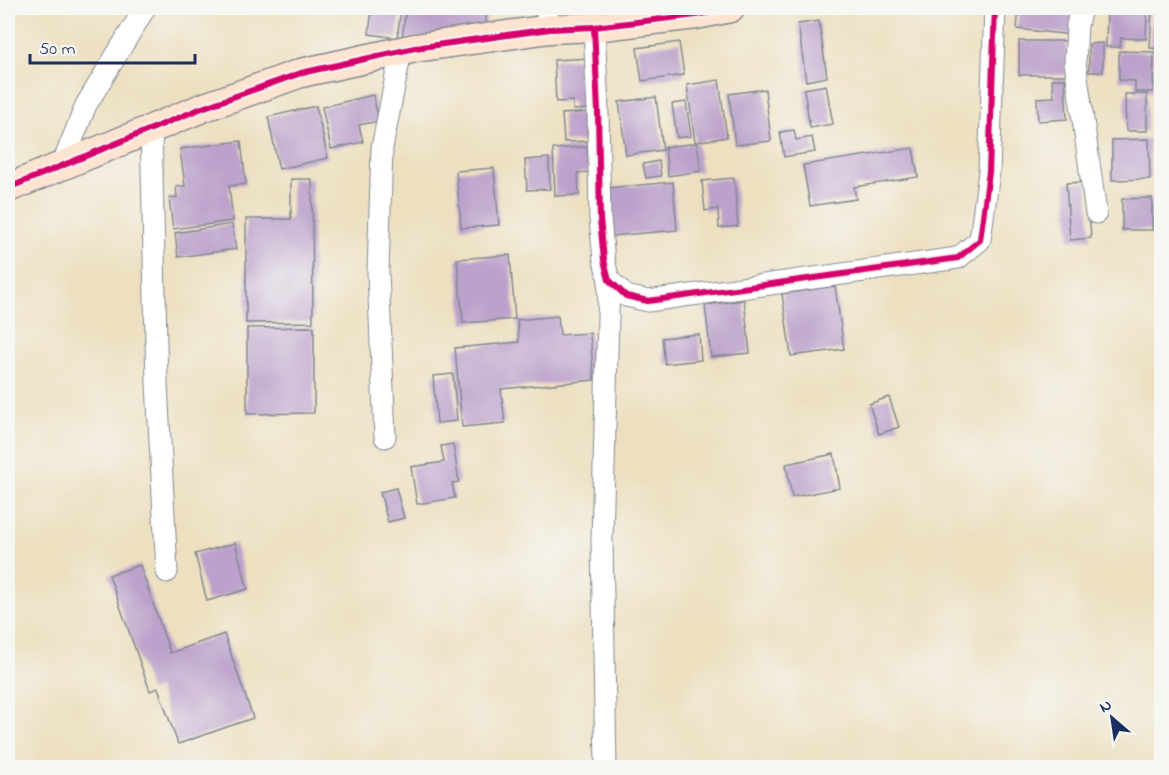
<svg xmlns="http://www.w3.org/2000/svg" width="1169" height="775" viewBox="0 0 1169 775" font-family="'Indie Flower',sans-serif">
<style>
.building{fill:#bba1cb}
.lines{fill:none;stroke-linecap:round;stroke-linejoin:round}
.street-casing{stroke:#848890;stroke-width:23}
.secondary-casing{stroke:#848890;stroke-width:31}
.street{stroke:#fff;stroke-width:21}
.secondary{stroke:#fde4d1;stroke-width:28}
.cycleway-casing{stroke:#f6f6f2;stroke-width:10}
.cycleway{stroke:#d6006c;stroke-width:6}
</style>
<rect width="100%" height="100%" fill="#f6f6f2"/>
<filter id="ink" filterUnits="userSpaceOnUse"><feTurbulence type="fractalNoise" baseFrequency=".0167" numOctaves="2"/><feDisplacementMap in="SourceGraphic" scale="12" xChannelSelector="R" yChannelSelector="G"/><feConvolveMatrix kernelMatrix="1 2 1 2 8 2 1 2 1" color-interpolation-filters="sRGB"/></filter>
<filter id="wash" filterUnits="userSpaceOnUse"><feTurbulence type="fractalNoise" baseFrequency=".008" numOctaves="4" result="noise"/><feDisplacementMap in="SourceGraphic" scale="24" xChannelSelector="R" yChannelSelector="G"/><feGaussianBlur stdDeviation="1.35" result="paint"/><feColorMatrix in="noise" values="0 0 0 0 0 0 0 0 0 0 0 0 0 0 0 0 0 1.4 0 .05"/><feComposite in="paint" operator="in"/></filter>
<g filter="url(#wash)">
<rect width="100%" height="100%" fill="#ede0c1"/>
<g id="blocks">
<g class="building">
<path d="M372 8H401L397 38 369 34Z"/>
<path d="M406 8H486V34L402 39Z"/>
<path d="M580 8H636V9L582 18Z"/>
<path d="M1019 8H1075L1072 35 1017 29Z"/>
<path d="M1107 8H1147L1146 39 1121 38 1120 47H1106Z"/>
<path d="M1152 8H1162V49L1150 48Z"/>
<path d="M819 21 827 77 806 81 798 24Z"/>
<rect x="1019" y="41" width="48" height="34"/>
<path d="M679 42 684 75 642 81 637 48Z"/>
<path d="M1103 43V72H1089V44Z"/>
<path d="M1119 51 1154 52 1153 92H1135V81L1119 80Z"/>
<path d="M591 58 594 109 573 110V101L556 102 554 60Z"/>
<path d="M1052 79H1065L1067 119 1038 121 1037 98 1054 97Z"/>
<path d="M719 80 727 137 695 142 687 85Z"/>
<path d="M826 85 833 124 810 128 804 89Z"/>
<path d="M765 89 771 141 735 145 729 94Z"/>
<path d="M1125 94H1147V131H1126Z"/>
<path d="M373 95 379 121 359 125 363 142 331 149 322 107Z"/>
<path d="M656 97 663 150 626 155 619 102Z"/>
<path d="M686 102 691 136 677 138 672 104Z"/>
<path d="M316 106 328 158 279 169 268 117Z"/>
<path d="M592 112 593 141 564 142 562 114Z"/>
<path d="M794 130 796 140 812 137 815 152 784 157 780 132Z"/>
<path d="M1149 139 1150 179 1112 180V140Z"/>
<path d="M241 141 246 184 229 186 233 221 173 229 169 198 177 197 176 187 185 186 180 149Z"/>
<path d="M697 143 701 171 668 176 665 147Z"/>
<path d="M587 147 589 172 578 173 579 195 555 196 553 149Z"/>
<path d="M913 148 918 177 854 187 856 199 810 206 803 165Z"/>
<path d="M549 158 550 189 527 190 525 160Z"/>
<path d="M659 161 661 176 646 178 643 164Z"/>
<path d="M494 168 499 225 461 228 456 171Z"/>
<path d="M734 178 738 226 719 228 718 209 705 211 702 181Z"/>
<path d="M291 179H312L313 322 246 323V219H291Z"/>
<path d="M673 182 677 230 612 236 607 188Z"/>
<path d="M1087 182 1091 238 1070 240 1066 183Z"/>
<path d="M1152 198V230H1122V199Z"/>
<path d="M232 224 236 249 178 257 175 233Z"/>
<path d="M510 255 515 319 463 323 457 259Z"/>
<path d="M835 286 844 349 791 356 782 294Z"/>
<path d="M744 300 750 353 711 357 705 305Z"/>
<path d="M558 316 560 335 590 333 594 380 501 389 505 423 462 427 455 348 519 342 517 320Z"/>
<path d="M314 327V413L247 414V328Z"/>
<path d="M699 334 701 360 665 364 662 338Z"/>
<path d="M453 374 457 421 437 423 433 376Z"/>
<path d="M889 397 899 427 879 434 869 404Z"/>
<path d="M453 444 459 482 452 483 455 498 417 504 411 467 444 462 441 446Z"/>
<path d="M834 454 840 488 792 497 786 464Z"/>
<path d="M396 488 404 518 388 522 380 492Z"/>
<path d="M235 543 248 589 207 601 195 554Z"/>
<path d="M140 565 170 653 224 634 253 718 178 744 158 688 150 691 109 575Z"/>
</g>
</g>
</g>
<g filter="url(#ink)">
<use href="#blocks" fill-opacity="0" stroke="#848890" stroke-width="1.5"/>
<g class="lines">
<g class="street-casing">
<g id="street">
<path d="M546 8 550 29"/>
<path d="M1081 8 1077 25 1075 62 1096 213"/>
<path d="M594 27 598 111 600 219 604 260 609 280 626 296 648 301 958 258 980 240 989 172 995 8"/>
<path d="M151 129 157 384 167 572"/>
<path d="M61 168 86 105 145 8"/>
<path d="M385 437 378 272 382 148 401 51"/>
<path d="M606 768 602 540 609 280"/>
</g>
</g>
<g class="secondary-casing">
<path id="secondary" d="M8 188 202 108 301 73 415 48 550 29 594 27 696 15 730 8"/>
</g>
<use href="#street" class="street"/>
<use href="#secondary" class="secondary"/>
<g class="cycleway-casing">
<g id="cycleway">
<path d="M594 27 598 111 600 219 604 260 609 280 626 296 648 301 958 258 980 240 989 172 995 8"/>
<path d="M8 188 202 108 301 73 415 48 550 29 594 27 696 15 730 8"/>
</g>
</g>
<use href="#cycleway" class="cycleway"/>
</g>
</g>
<rect width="1169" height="775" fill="none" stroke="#f6f6f2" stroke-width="30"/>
<g transform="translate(1112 718) rotate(331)" stroke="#f6f6f2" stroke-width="4.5" paint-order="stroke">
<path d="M0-4.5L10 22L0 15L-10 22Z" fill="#1b2f5e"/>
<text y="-9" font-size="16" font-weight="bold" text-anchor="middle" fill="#1b2f5e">N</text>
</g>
<path d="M30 54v9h165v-9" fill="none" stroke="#1b2f5e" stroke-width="3"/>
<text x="39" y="54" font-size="18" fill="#1b2f5e" stroke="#f6f6f2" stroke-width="4.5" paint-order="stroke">50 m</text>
</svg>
